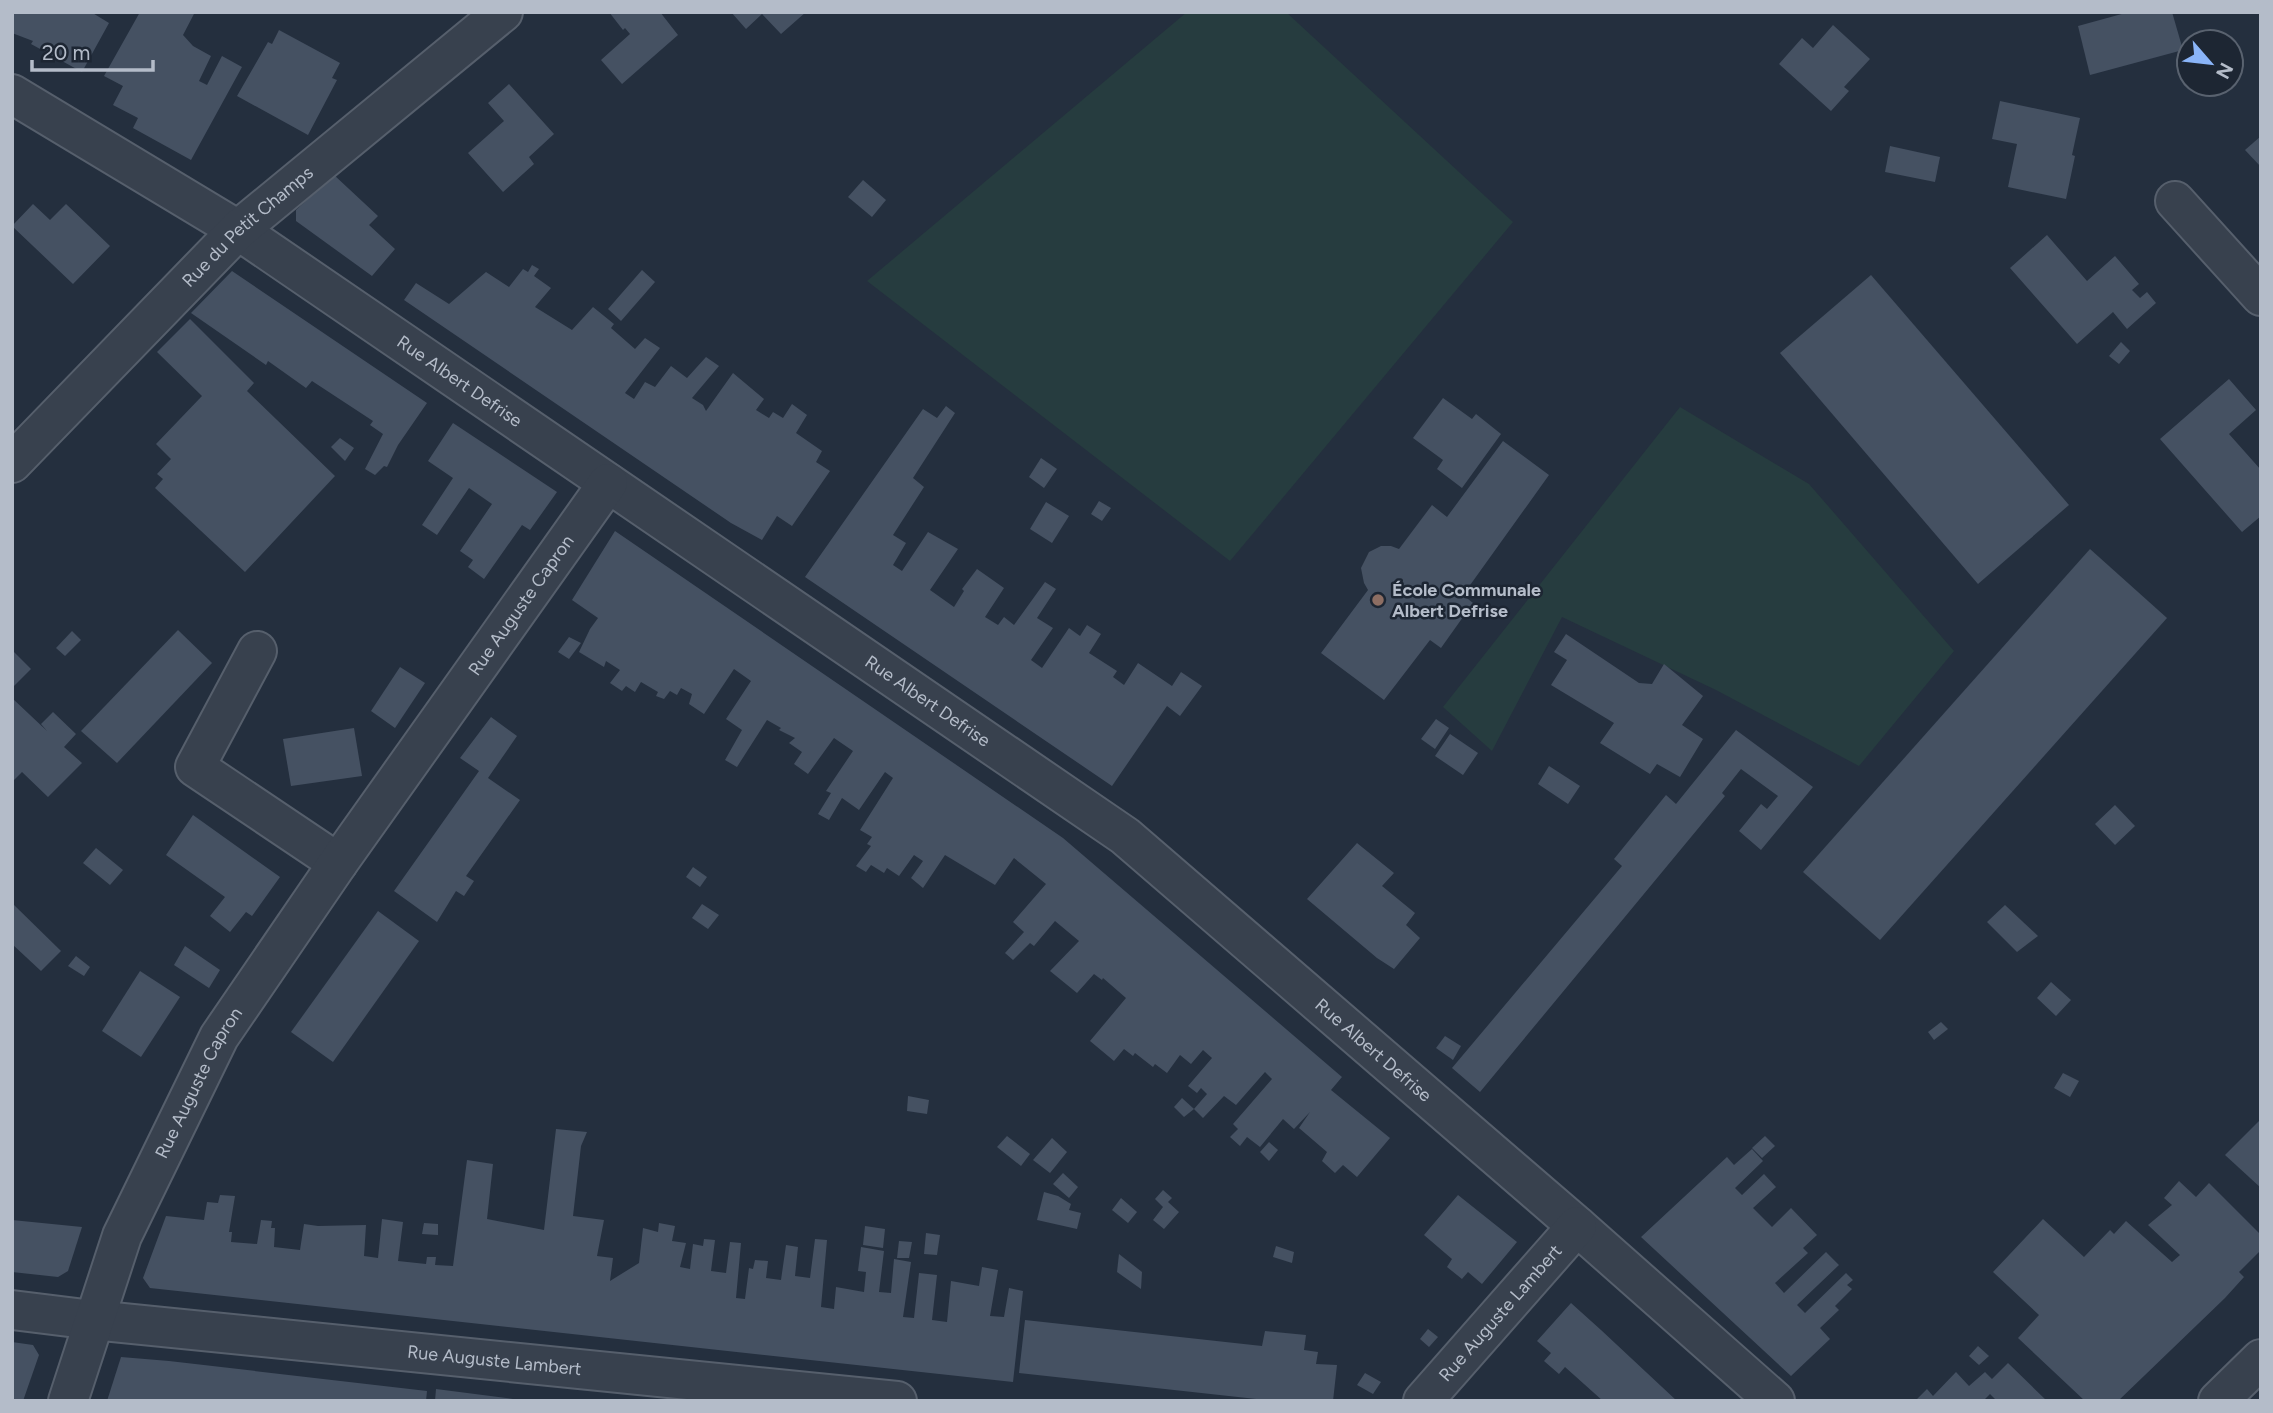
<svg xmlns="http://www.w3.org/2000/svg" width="2273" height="1413" viewBox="0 0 2273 1413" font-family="Figtree,sans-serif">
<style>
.green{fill:#263c3f}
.building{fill:#455162}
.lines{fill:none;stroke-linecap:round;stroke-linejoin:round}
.minor-casing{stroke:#565f6c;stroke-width:42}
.tertiary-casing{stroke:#565f6c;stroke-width:42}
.minor{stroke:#38414e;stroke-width:38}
.tertiary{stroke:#38414e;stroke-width:38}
.education-dot{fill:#8d6e63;stroke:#1d2633;stroke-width:2.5}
.labels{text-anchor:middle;stroke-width:5;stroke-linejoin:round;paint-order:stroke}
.street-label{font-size:18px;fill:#b4bcc9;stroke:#1d2633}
.poi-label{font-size:18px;font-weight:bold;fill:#b4bcc9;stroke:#1d2633;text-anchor:start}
</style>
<rect width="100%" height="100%" fill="#242f3e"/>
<g class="green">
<path d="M1187 12H1286L1513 222 1230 561 867 281Z"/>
<path d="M1680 407 1809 484 1954 651 1859 766 1716 690 1562 617 1492 751 1443 707Z"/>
</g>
<g class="building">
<path d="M12 12H91L109 23 82 72 31 44 33 41 12 33Z"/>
<path d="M140 12H195L183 35 193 46 211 56 199 81 207 85 222 56 242 67 191 160 133 128 138 118 113 105 123 86 104 76Z"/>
<path d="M609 12H660L678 35 622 84 601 60 630 34 625 28 623 30Z"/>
<path d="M731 12H806L781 34 762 14 746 29Z"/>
<path d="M2129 12H2172L2183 50 2090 75 2078 26Z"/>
<path d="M1833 25 1870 59 1844 87 1849 91 1831 111 1779 64 1802 38 1813 48Z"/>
<path d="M279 30 340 63 332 78 337 80 308 135 237 96 268 42 272 44Z"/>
<path d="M509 84 554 134 529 157 534 164 503 192 468 153 504 121 488 103Z"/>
<path d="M2000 101 2080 118 2072 155 2075 156 2066 199 2008 187 2017 144 1992 139Z"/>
<path d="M2261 136V167L2245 150Z"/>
<path d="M1890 146 1940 157 1935 182 1885 172Z"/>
<path d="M334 175 378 216 369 225 395 249 372 276 296 221V210Z"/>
<path d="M863 180 886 200 872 217 848 197Z"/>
<path d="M33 204 50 220 66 204 110 246 73 284 12 226Z"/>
<path d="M2047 235 2087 281 2115 256 2139 284 2132 290 2140 298 2147 292 2156 303 2127 329 2113 312 2077 344 2010 268Z"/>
<path d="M532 265 539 269 534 276 551 288 535 307 572 330 593 307 614 324 611 328 635 349 645 338 660 348 625 393 634 399 645 382 655 387 671 366 687 378 706 357 719 366 692 398 703 405 706 411 733 373 764 399 756 410 769 418 773 412 783 418 792 404 807 415 796 433 822 451 816 462 830 471 792 526 777 516 762 540 731 523 404 300 416 283 449 304 486 272 509 287 523 269 528 272Z"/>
<path d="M642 270 655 282 621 321 608 309Z"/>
<path d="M232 271 427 403 398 445 387 467 384 466 375 475 365 469 383 434 370 425 373 421 312 381 306 388 268 361 266 365 191 313Z"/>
<path d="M1871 275 2069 505 1978 584 1780 353Z"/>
<path d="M190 319 254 383 247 391 335 476 245 572 155 488 163 479 157 474 171 459 156 444 202 396 157 352Z"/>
<path d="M2121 342 2130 351 2119 364 2109 356Z"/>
<path d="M2229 379 2256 410 2229 434 2261 470V516L2242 532 2160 439Z"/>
<path d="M1443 398 1472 419 1476 414 1501 434 1462 488 1437 469 1443 460 1413 438Z"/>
<path d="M946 406 955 413 913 478 924 487 893 535 906 543 893 565 902 571 928 532 958 549 930 590 954 607 964 591 962 589 977 569 1004 588 985 617 998 625 1004 617 1014 625 1045 582 1056 589 1037 618 1053 628 1031 660 1042 668 1069 628 1080 636 1087 625 1101 634 1089 653 1117 671 1113 677 1124 685 1138 663 1172 686 1181 672 1202 686 1180 716 1167 706 1112 786 805 577 923 409 937 418Z"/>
<path d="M453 423 557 492 530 530 522 525 484 579 468 567 473 560 460 551 492 504 469 488 437 535 422 525 453 478 428 461Z"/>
<path d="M340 438 354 448 345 461 331 447Z"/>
<path d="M1503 441 1549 475 1463 595 1473 603 1441 648 1430 640 1384 700 1321 653 1368 590 1364 583 1361 568 1369 552 1381 546H1391L1399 549 1432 505 1447 517Z"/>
<path d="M1041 458 1057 469 1044 488 1029 477Z"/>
<path d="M1099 501 1111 508 1102 521 1091 514Z"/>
<path d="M1046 502 1069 516 1052 543 1030 529Z"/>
<path d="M615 531 1063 838 1342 1077 1331 1090 1390 1138 1357 1177 1343 1165 1335 1173 1322 1161 1327 1152 1299 1128 1310 1112 1294 1129 1283 1119 1260 1147 1247 1137 1240 1146 1230 1137 1238 1129 1233 1124 1272 1079 1265 1072 1236 1105 1224 1096 1203 1118 1194 1109 1207 1094 1201 1088 1197 1093 1188 1086 1212 1058 1203 1050 1191 1064 1180 1055 1167 1073 1155 1064 1153 1067 1135 1053 1133 1056 1124 1049 1114 1061 1090 1041 1126 998 1103 978 1102 980 1094 974 1077 993 1050 971 1079 941 1055 921 1034 946 1030 943 1013 960 1005 953 1024 932 1013 922 1046 884 1014 858 995 885 945 855 923 888 911 878 923 861 914 855 899 876 887 868 884 873 871 865 866 872 856 866 871 846 867 844 872 837 860 830 893 778 885 772 859 810 842 798 829 820 818 814 831 793 826 791 853 751 834 738 808 774 794 764 802 752 789 743 795 738 779 730 781 728 767 720 737 767 725 760 742 730 726 719 751 681 734 669 704 714 689 704 692 694 681 688 677 695 670 691 664 699 656 696 658 692 641 682 635 692 626 686 622 691 610 683 620 670 606 661 604 667 579 652 590 629 598 618 572 600Z"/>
<path d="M2090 549 2167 618 1880 940 1803 872Z"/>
<path d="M178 630 212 663 117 763 81 731Z"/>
<path d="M72 631 81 640 65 656 56 648Z"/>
<path d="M1566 634 1639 683 1652 684 1664 664 1703 696 1682 725 1703 739 1680 777 1657 764 1650 774 1600 743 1614 723 1551 685 1567 660 1554 652Z"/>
<path d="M569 637 581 643 569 659 558 652Z"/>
<path d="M12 650 31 669 12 688Z"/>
<path d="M400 667 425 683 395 728 371 711Z"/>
<path d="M12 698 47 731 41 724 53 712 76 734 64 747 82 763 48 797 22 772 12 782Z"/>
<path d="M491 717 517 736 488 778 520 800 466 876 474 881 464 896 456 891 437 922 394 891 479 771 460 758Z"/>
<path d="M1436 719 1449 728 1435 749 1421 739Z"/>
<path d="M354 728 362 776 291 786 283 739Z"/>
<path d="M1736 730 1813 787 1761 850 1739 831 1761 804 1767 809 1778 796 1741 769 1722 793 1725 796 1480 1092 1452 1068 1622 866 1614 859 1666 795 1676 804Z"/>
<path d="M1450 734 1478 753 1463 775 1435 756Z"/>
<path d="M1549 766 1580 786 1568 804 1538 784Z"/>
<path d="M2115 805 2135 826 2115 845 2095 824Z"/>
<path d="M193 815 280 877 252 916 246 912 230 932 210 916 225 897 166 855Z"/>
<path d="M1357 843 1394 873 1382 886 1415 913 1406 925 1420 938 1394 969 1377 958 1307 899Z"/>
<path d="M96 848 123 870 110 885 83 863Z"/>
<path d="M693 867 707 877 700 887 686 877Z"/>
<path d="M12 903 61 951 41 971 12 944Z"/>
<path d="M702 904 719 915 708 929 692 918Z"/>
<path d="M2005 905 2038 936 2017 952 1987 922Z"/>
<path d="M378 911 419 941 333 1062 291 1032Z"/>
<path d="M185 946 220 970 209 988 174 965Z"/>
<path d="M76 956 90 967 84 976 68 966Z"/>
<path d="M140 971 180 997 141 1057 102 1031Z"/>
<path d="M2051 982 2071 1000 2056 1016 2037 998Z"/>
<path d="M1941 1022 1948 1029 1934 1040 1928 1032Z"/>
<path d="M1445 1036 1461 1046 1453 1060 1436 1048Z"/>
<path d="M2063 1073 2079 1081 2070 1097 2054 1088Z"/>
<path d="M908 1096 929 1100 927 1114 907 1111Z"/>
<path d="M1182 1098 1194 1109 1184 1117 1174 1107Z"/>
<path d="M2261 1119V1188L2225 1155Z"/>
<path d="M556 1129 587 1132 581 1146 573 1216 604 1220 597 1256 613 1258 610 1281 639 1263 643 1228 658 1232 659 1223 675 1226 672 1241 686 1243 680 1267 690 1269 693 1244 703 1246 704 1239 715 1240 711 1271 726 1273 730 1242 741 1243 736 1298 745 1299 749 1268 753 1269 755 1260 768 1261 766 1278 781 1280 786 1245 798 1247 795 1276 810 1278 815 1239 827 1240 821 1307 834 1309 836 1287 864 1292 866 1272 858 1271 861 1247 884 1251 879 1292 891 1293 894 1259 911 1262 903 1317 914 1318 919 1273 937 1275 932 1320 947 1322 951 1281 979 1286 982 1267 998 1270 990 1316 1004 1317 1009 1288 1023 1291 1013 1382 150 1288 143 1278 166 1216 204 1220 207 1202 218 1203 220 1195 235 1196 229 1232H232L231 1242 257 1244 261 1220 272 1221 271 1228H275L274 1247 300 1250 304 1224 318 1226 366 1225 364 1256 378 1258 382 1219 403 1222 398 1261 426 1264 427 1257H436L435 1265 453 1266 467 1160 493 1164 487 1219 544 1230Z"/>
<path d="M1007 1136 1030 1154 1021 1166 997 1147Z"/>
<path d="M1765 1136 1775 1146 1762 1158 1752 1148Z"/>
<path d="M1052 1138 1067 1152 1050 1173 1033 1160Z"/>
<path d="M1269 1142 1278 1150 1269 1161 1260 1152Z"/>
<path d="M1752 1149 1763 1161 1735 1188 1742 1195 1764 1174 1776 1187 1753 1208 1772 1227 1791 1208 1817 1235 1803 1248 1808 1253 1775 1283 1784 1293 1826 1252 1839 1265 1797 1305 1805 1313 1846 1273 1853 1280 1847 1285 1852 1289 1835 1306 1839 1310 1820 1328 1830 1339 1791 1376 1641 1237 1727 1157 1734 1165Z"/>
<path d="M1063 1173 1078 1187 1069 1198 1053 1184Z"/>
<path d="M2179 1181 2196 1197 2209 1183 2261 1235V1250L2239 1272 2244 1277 2225 1298 2118 1401H2085L2018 1338 2039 1315 1993 1272 2043 1219 2084 1257 2110 1230 2114 1234 2126 1221 2172 1262 2180 1255 2148 1225 2172 1205 2164 1198Z"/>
<path d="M1163 1190 1172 1198 1168 1202 1179 1212 1164 1229 1153 1220 1163 1207 1155 1199Z"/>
<path d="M1044 1192 1058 1196 1071 1204 1069 1210 1081 1213 1077 1229 1037 1220Z"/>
<path d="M1458 1195 1517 1242 1482 1284 1468 1272 1462 1279 1447 1267 1452 1259 1424 1235Z"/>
<path d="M1121 1198 1137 1212 1128 1223 1112 1210Z"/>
<path d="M12 1220 82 1227 68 1271 58 1277 12 1272Z"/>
<path d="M424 1223 438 1224V1235L422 1234Z"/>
<path d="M865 1226 885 1229 883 1248 863 1245Z"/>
<path d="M926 1233 940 1235 937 1255 924 1254Z"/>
<path d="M899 1241 912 1242 909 1258H897Z"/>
<path d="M1276 1246 1294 1252 1292 1263 1273 1257Z"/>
<path d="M1119 1254 1142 1272 1141 1289 1117 1272Z"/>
<path d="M1571 1303 1601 1330 1677 1401H1603L1565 1367 1559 1374 1544 1361 1551 1353 1537 1341Z"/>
<path d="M1025 1320 1262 1346 1265 1331 1306 1335 1304 1350 1318 1352 1316 1364 1337 1365 1333 1401H1275L1019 1373Z"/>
<path d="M1428 1329 1438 1337 1429 1347 1420 1339Z"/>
<path d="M12 1342 33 1345 39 1355 23 1401H12Z"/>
<path d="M1978 1346 1989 1356 1979 1365 1969 1356Z"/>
<path d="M121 1357 169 1361 427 1391 426 1401H107Z"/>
<path d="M2008 1363 2047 1401H1997L1990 1394 1983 1401H1915L1927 1389 1933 1396 1956 1372 1969 1386 1985 1372 1992 1379Z"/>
<path d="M1365 1373 1381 1382 1373 1394 1357 1385Z"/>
<path d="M436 1389 513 1399V1401H435Z"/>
</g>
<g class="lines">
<g class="minor-casing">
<g id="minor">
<path id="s1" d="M12 94 238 230 1125 836 1577 1226 1775 1401"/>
<path d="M2175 201 2261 296"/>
<path id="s2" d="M12 463 238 230 503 12"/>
<path d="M257 651 195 767 338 863"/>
<path id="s3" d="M12 1310 93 1320 897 1401"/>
<path id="s4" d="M68 1401 122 1236 219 1037 338 863 608 483"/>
<path id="s5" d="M1423 1401 1577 1226"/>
</g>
</g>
<g class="tertiary-casing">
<path id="tertiary" d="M2218 1401 2261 1359"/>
</g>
<use href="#minor" class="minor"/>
<use href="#tertiary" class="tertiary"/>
</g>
<circle class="education-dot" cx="1378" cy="600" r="7"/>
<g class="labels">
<g class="street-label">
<text dy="6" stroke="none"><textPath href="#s2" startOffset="334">Rue du Petit Champs</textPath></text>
<text dy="6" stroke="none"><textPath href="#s1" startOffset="532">Rue Albert Defrise</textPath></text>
<text dy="6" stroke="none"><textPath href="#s4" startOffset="922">Rue Auguste Capron</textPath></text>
<text dy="6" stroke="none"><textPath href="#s1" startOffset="1099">Rue Albert Defrise</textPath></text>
<text dy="6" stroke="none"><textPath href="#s1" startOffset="1666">Rue Albert Defrise</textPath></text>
<text dy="6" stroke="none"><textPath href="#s4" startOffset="345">Rue Auguste Capron</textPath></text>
<text dy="6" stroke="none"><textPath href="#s5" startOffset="117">Rue Auguste Lambert</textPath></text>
<text dy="6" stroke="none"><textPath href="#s3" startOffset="485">Rue Auguste Lambert</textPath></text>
</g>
<g class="poi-label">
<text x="1392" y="596">École Communale<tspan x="1392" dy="21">Albert Defrise</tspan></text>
</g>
</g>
<rect width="2273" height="1413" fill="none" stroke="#b4bcc9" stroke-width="28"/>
<g transform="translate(2210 63) rotate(118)"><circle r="33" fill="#1d2633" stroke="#59626f" stroke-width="2"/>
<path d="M0-5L12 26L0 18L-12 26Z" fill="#8ab4f8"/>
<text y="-10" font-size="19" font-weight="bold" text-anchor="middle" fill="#b4bcc9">N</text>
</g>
<path d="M32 60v10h121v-10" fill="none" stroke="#b4bcc9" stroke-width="3.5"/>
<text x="42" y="60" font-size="21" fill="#b4bcc9" stroke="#1d2633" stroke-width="5" paint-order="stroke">20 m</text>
</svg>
